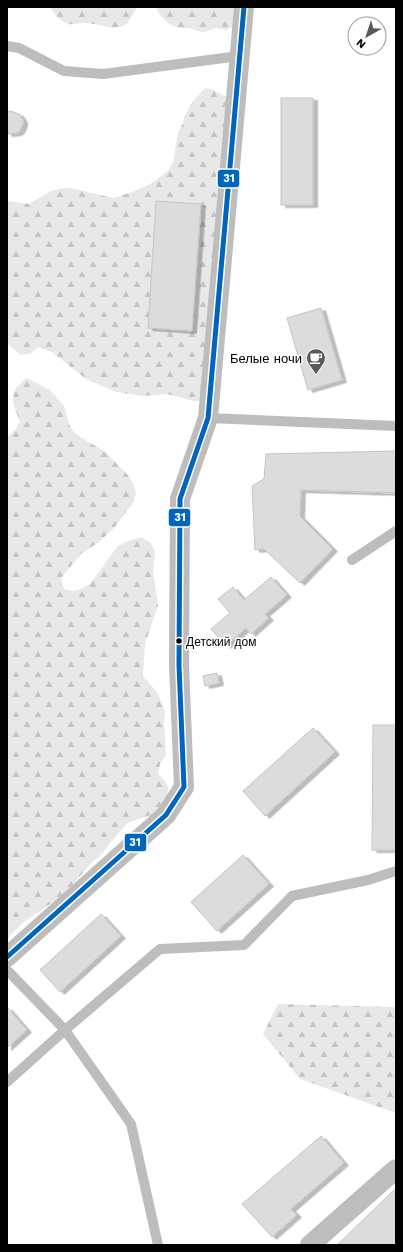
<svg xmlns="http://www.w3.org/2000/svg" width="403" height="1252" viewBox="0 0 403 1252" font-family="'Work Sans',sans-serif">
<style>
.forest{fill:url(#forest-firs)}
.building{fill:#dcdcdc;stroke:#c4c4c4;filter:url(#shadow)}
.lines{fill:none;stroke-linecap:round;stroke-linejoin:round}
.service{stroke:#bdbdbd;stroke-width:10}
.minor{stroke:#bdbdbd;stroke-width:20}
.bus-1-casing{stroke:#fff;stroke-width:8}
.bus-1{stroke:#0065bd;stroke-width:5}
.bus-dot{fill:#000;stroke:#fff;stroke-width:1.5}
.labels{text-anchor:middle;stroke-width:3;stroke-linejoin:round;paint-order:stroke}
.bus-label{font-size:12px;fill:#000;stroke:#fff;text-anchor:start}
.poi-label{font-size:13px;fill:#000;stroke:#fff;text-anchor:end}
.line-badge{stroke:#fff;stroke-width:1.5}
.badge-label{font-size:11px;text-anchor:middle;font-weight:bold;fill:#fff}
</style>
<defs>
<pattern id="forest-firs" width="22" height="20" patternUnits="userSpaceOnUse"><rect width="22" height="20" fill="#e8e8e8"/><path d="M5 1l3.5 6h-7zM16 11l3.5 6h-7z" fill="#c5c5c5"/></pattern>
<filter id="shadow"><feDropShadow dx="4.5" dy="2.5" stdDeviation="0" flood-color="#0004"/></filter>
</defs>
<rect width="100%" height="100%" fill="#fff"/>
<g class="forest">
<path d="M50 7H138C132 13 131 22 123 26 113 31 95 22 83 23 78 23 73 25 68 24 59 21 55 14 50 7Z"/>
<path d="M156 7H238L235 26 226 30 217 28 204 32 197 31 189 28H180L173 26 166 21 159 14Z"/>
<path d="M205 88 211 89 229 98 203 398 199 401H194L167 394 143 396 116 392 86 379 52 352 38 347 30 354 21 355 7 343V201L29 204 51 191 64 188H70L113 198 132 192 150 184 167 172 173 162 178 132 183 123 184 117 192 102Z"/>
<path d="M27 378 50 390 64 406 70 427 77 435 104 451 127 474 133 483 136 493 133 503 114 528 98 543 82 553 61 578 64 589 73 591 81 589 90 584 117 547 125 542 141 537 150 542 155 551 153 572 158 605 145 644 143 676 157 692 165 711 164 722 166 755 160 764 158 774C176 789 167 796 157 813L127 823 99 857 93 861 66 893 24 922 7 939V437L15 430 20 422C12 402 7 392 27 378Z"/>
<path d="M278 1004 396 1007V1113L300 1079 263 1034Z"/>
</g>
<g class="building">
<rect x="281" y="98" width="32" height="107"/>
<path d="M11 111 19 114 23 120V124L20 131 17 133 9 134H7V112Z"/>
<path d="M156 201 201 204 192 331 148 328Z"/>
<path d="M321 308 342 380 308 390 287 318Z"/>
<path d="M396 451V493L301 490 300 516 333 549 300 583 264 549 255 550 252 486 264 479 266 454Z"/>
<path d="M271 577 287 595 265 614 269 618 251 634 246 628 226 646 211 629 230 613 218 599 233 587 244 600Z"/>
<path d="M217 673 219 683 205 686 203 676Z"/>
<path d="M373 725H396V850H372Z"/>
<path d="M313 728 335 752 265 816 243 791Z"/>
<path d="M243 855 269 884 217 931 191 902Z"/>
<path d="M101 914 121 936 60 992 40 970Z"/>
<path d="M7 1007 27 1030 7 1048Z"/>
<path d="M321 1136 344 1163 291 1209 297 1215 272 1237 242 1204Z"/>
<path d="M396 1188V1245H337Z"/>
</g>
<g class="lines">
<g class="service">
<path d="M7 46 19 48 64 71 103 74 239 56"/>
<path d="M208 418 396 426"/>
<path d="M352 560 396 531"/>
<path d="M7 970 65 1030 131 1124 158 1245"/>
<path d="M7 1082 65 1030 160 949 244 945 292 896 368 880 396 871"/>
</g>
<g class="minor">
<path d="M7 957 166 815 184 787 179 665 180 499 208 418 244 7"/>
<path d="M310 1245 396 1169"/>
</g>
<g class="bus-1-casing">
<path id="bus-1" d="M7 957 166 815 184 787 179 665 180 499 208 418 244 7"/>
</g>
<use href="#bus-1" class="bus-1"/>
</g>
<defs>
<g id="cafe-pin" transform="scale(1)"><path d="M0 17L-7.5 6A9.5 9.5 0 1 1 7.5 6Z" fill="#595959" stroke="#fff"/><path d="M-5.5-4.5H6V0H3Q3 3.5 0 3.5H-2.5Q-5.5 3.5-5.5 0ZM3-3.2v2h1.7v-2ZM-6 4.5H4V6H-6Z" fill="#fff"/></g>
</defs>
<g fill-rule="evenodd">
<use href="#cafe-pin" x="316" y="358"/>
</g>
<circle class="bus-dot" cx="179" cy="641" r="3.5"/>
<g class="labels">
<g class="bus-label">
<text x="186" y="646">Детский дом</text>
</g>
<g class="poi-label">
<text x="302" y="363">Белые ночи</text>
</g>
</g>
<g class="line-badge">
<rect x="217" y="169" width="23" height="19" rx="4" fill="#0065bd"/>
<rect x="168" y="508" width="23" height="19" rx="4" fill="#0065bd"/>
<rect x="124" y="833" width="23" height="19" rx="4" fill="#0065bd"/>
</g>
<g class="badge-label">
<text x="229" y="182">31</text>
<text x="180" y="521">31</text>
<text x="135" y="846">31</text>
</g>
<rect width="403" height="1252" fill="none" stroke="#000000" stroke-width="16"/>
<g transform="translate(367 36) rotate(219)"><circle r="19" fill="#ffffff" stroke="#999999"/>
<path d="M0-3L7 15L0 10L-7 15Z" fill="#595959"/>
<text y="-6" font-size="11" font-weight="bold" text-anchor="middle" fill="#000000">N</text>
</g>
</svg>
